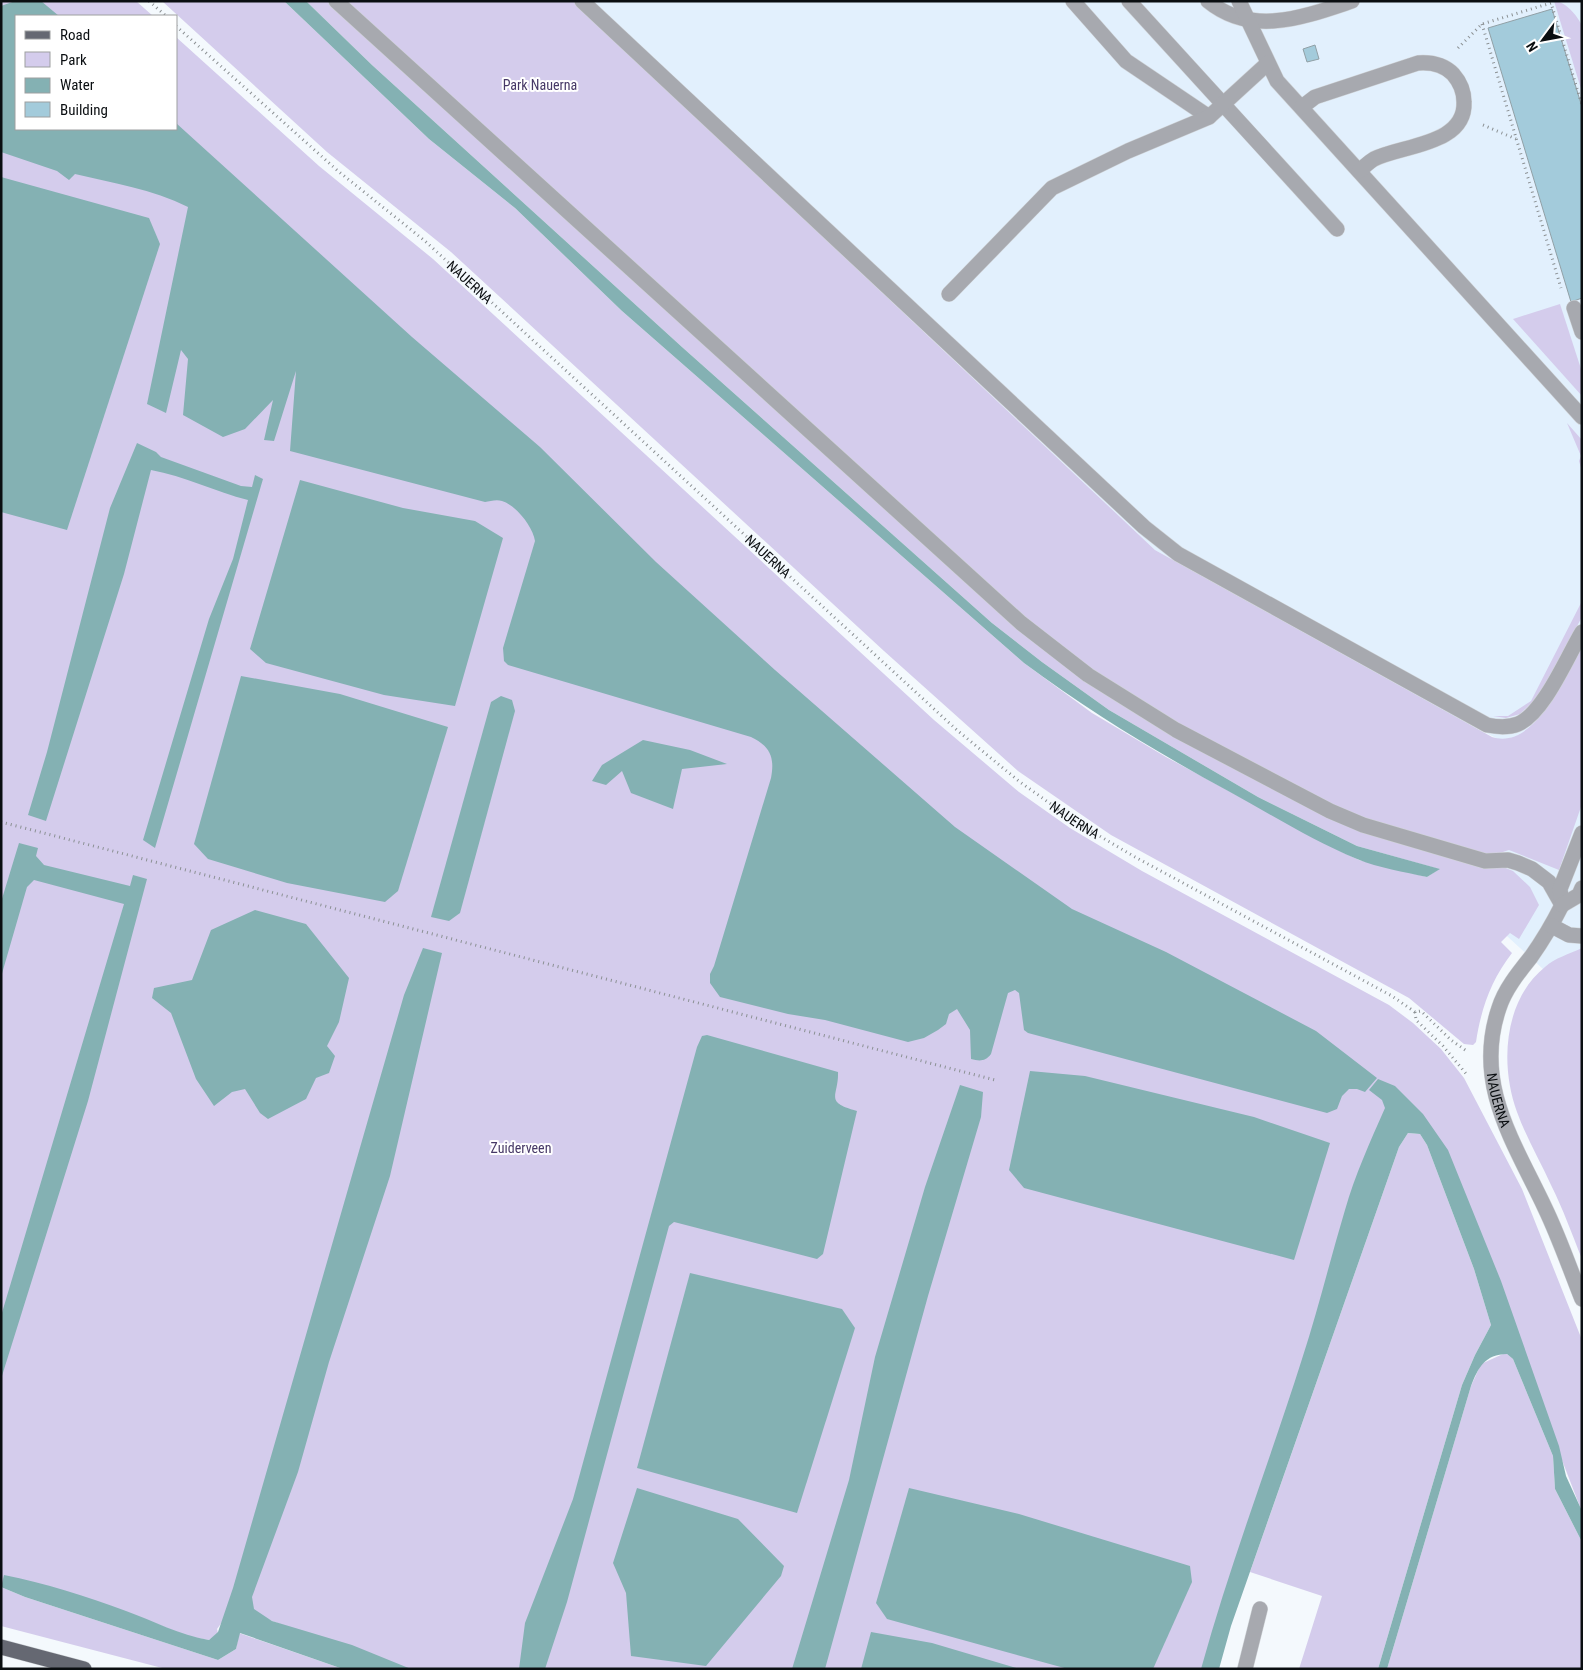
<svg xmlns="http://www.w3.org/2000/svg" width="1583" height="1670" viewBox="0 0 1583 1670" font-family="'Roboto Condensed',sans-serif">
<style>
.built{fill:#e2f0fd}
.green{fill:#d4ccec}
.water{fill:#84b1b3}
.building{fill:#a3cbdb;stroke:#91a0a6}
.lines{fill:none;stroke-linecap:round;stroke-linejoin:round}
.minor-casing{stroke:#cfd3d7;stroke-width:16}
.major-casing{stroke:#cfd3d7;stroke-width:16}
.path{stroke:#8b9093;stroke-width:3;stroke-dasharray:1 4;stroke-linecap:butt}
.minor{stroke:#a7a9af;stroke-width:15}
.major{stroke:#656872;stroke-width:15}
.labels{text-anchor:middle;stroke-width:4;stroke-linejoin:round;paint-order:stroke}
.park-label{font-size:14px;fill:#463866;stroke:#fff}
.street-label{font-size:14px;fill:#0a0e11;stroke:#fff}
</style>
<rect width="100%" height="100%" fill="#f4f9fd"/>
<path class="built" d="M573 1H1582V1018L1543 969 1422 858 1429 839 1497 854 1509 850 1500 740 1458 719 1155 550Z"/>
<g class="green">
<path d="M1 1H136L153 16H16V129H176V37L319 166 433 259 934 720 1019 792 1070 828 1142 871 1389 1005 1413 1023 1441 1049 1464 1078 1522 1189 1582 1340V1512L1443 1152 1405 1102 1206 1669H404L272 1621 236 1603 217 1629 218 1633 209 1640 186 1636 157 1624 1 1584Z"/>
<path d="M162 1H284L429 139 515 208 622 311 1024 663 1092 713 1166 757 1344 853 1359 860 1427 877 1439 869 1357 846 1258 797 1109 710 1042 662 992 623 682 347 372 65 306 1H573L1155 550 1492 737C1536 751 1566 673 1582 643V804L1559 870 1509 850 1497 854 1425 851 1485 869 1503 867 1513 871 1530 887 1539 905 1519 939 1510 933 1501 942 1512 953C1491 980 1481 1009 1476 1042L1473 1045 1464 1044 1409 998 1111 835 1018 771 884 651 451 252 327 152Z"/>
<path d="M1554 1C1565 1 1578 16 1582 26 1583 35 1582 80 1582 92Z"/>
<path d="M1560 304 1582 372V396L1513 319Z"/>
<path d="M1567 423 1582 440V471L1579 461 1581 456Z"/>
<path d="M1582 601V617L1538 697 1520 714 1506 718 1493 716H1508L1531 701Z"/>
<path d="M1582 948V1259C1572 1234 1563 1209 1551 1185 1540 1161 1526 1137 1517 1112 1500 1066 1503 1001 1545 967 1555 958 1569 954 1582 948Z"/>
<path d="M1408 1133 1420 1134 1427 1145 1474 1269 1491 1325 1475 1355 1462 1385 1378 1669H1299L1322 1596 1250 1572 1399 1147Z"/>
<path d="M1503 1354H1507L1513 1359 1553 1456 1555 1489 1582 1542V1669H1387L1471 1386 1481 1364Z"/>
<path d="M1 1587 25 1597 218 1660 236 1649 239 1633 343 1669H166L1 1626Z"/>
</g>
<g class="water">
<path d="M15 1H41L59 16H16V129H176V123L412 337 540 447 656 562 775 670 955 827 1072 909 1166 952 1316 1031 1377 1078 1365 1092 1357 1089H1349L1342 1096 1337 1109 1327 1113 1028 1033 1024 1030 1019 993 1015 990 1008 993 991 1054C985 1062 979 1061 971 1059L970 1030 957 1009 949 1014 946 1024 938 1030 924 1038 908 1042 825 1020 788 1014 720 997 710 983V974L714 966 771 778C775 757 770 746 751 737L508 665 504 661 503 648 535 541C533 527 516 505 502 501 497 499 490 501 485 502L290 451 296 371 274 441 264 440 273 400 245 429 223 437 183 415 188 359 181 350 166 413 147 404 188 207C152 189 113 183 75 174L69 180 57 171 1 152V6Z"/>
<path d="M284 1H306L372 65 682 347 992 623 1042 662 1109 710 1258 797 1357 846 1440 869 1427 877C1404 872 1379 868 1357 859 1313 841 1272 815 1230 792 1158 753 1090 712 1024 663L622 311 515 208 429 139Z"/>
<path d="M1 177 149 218 160 244 67 530 1 512Z"/>
<path d="M137 443 156 452 161 457 241 486 252 487 255 475 263 479 155 848 143 840 209 619 233 559 248 500C216 492 184 476 151 470L124 574 46 821 28 815 47 752 110 508Z"/>
<path d="M300 480 403 508 475 521 503 538 455 706 384 695 266 663 250 649Z"/>
<path d="M241 676 340 694 448 727 398 891 385 902 287 883 208 859 194 844Z"/>
<path d="M501 696 512 700 515 711 460 913 449 921 431 917 491 702Z"/>
<path d="M643 740 690 750 727 764 682 769 673 809 631 793 622 771 606 785 592 781 602 765Z"/>
<path d="M19 843 38 848 36 856 44 865 130 886 133 875 147 879 88 1101 1 1379V1316L124 904 34 880 27 887 1 977V902Z"/>
<path d="M255 910 306 924 349 978 339 1022 327 1046 335 1056 329 1073 316 1078 306 1099 268 1119 260 1113 245 1089 232 1092 214 1106 196 1079 171 1013 152 998 154 988 192 980 211 930Z"/>
<path d="M423 948 442 953 390 1176 329 1362 298 1472 252 1597 254 1609 272 1621 352 1645 411 1669H343L240 1633 236 1649 218 1660 25 1597 1 1587 4 1575C45 1583 86 1596 126 1611 154 1621 179 1635 209 1640L218 1632 233 1588 404 995Z"/>
<path d="M707 1035 838 1072C839 1096 823 1102 857 1111L823 1254 817 1259 678 1223 674 1222 669 1226 567 1602 545 1669H519L525 1623 573 1499 697 1047 702 1036Z"/>
<path d="M1030 1071 1085 1076 1254 1117 1330 1143 1294 1260 1024 1188 1009 1170Z"/>
<path d="M1378 1079 1395 1086 1423 1114 1448 1150 1501 1281 1559 1446 1566 1476 1582 1511V1542L1555 1489 1553 1456 1513 1359 1507 1354C1485 1354 1478 1368 1471 1386L1387 1669H1378L1462 1385 1475 1355 1491 1325 1474 1269 1427 1145 1420 1134 1408 1133 1399 1147 1231 1626 1219 1669H1201C1230 1564 1269 1463 1302 1359 1318 1310 1330 1260 1345 1210 1355 1175 1370 1142 1385 1108L1382 1100 1369 1090Z"/>
<path d="M960 1085 983 1092 981 1117 928 1296 825 1669H792L849 1480 875 1357 925 1187Z"/>
<path d="M690 1273 842 1309 855 1328 797 1513 637 1468Z"/>
<path d="M637 1488 738 1519 784 1566 781 1576 706 1666 631 1656 626 1593 613 1563Z"/>
<path d="M909 1488 1019 1514 1190 1566 1192 1582 1153 1669H1068L887 1619 876 1603Z"/>
<path d="M871 1632 932 1643 1020 1669H861Z"/>
</g>
<g class="building">
<path d="M1552 9 1582 107V298L1571 302 1488 28Z"/>
<path d="M1315 45 1319 59 1307 62 1303 49Z"/>
</g>
<g class="lines">
<g class="minor-casing">
<g id="minor">
<path d="M336 1 1021 623 1088 675 1176 730 1330 811 1363 825 1485 861 1508 860 1518 863 1532 869 1549 882 1562 905"/>
<path d="M582 1 1144 527 1178 554 1487 725C1497 727 1508 728 1518 724 1544 713 1567 657 1582 632"/>
<path d="M1073 1 1126 61 1209 117"/>
<path d="M1129 1 1337 229"/>
<path d="M1208 1C1252 37 1304 17 1352 1"/>
<path d="M1239 1 1277 81 1582 417"/>
<path d="M1302 107 1315 97 1418 63C1431 62 1443 64 1453 74 1460 82 1464 91 1464 102 1466 145 1402 145 1374 159 1369 162 1364 167 1359 171"/>
<path d="M949 294 1052 188 1128 151 1209 117 1268 63"/>
<path d="M1574 308 1582 332"/>
<path d="M1562 903 1560 889 1582 833"/>
<path id="s2" d="M1562 905C1553 923 1543 940 1531 957 1519 972 1505 989 1499 1008 1473 1084 1514 1142 1545 1208 1559 1237 1570 1269 1582 1299"/>
<path d="M1562 905 1579 895 1582 888"/>
<path d="M1552 926 1569 935 1582 936"/>
<path d="M1245 1669 1260 1609"/>
</g>
</g>
<g class="major-casing">
<path id="major" d="M1 1647 84 1669"/>
</g>
<g class="path">
<path d="M149 1 166 16"/>
<path d="M1482 24 1561 288"/>
<path id="s1" d="M176 26 338 171 425 241 958 731 1020 782 1076 822 1135 857 1392 996 1415 1012 1421 1011 1451 1040 1468 1052"/>
<path d="M1458 48 1482 24 1551 3 1582 105"/>
<path d="M1483 125 1516 139"/>
<path d="M1 822 995 1080"/>
<path d="M1415 1012 1416 1020 1443 1046 1468 1076"/>
</g>
<use href="#minor" class="minor"/>
<use href="#major" class="major"/>
</g>
<g class="labels">
<g class="park-label">
<text x="540" y="90">Park Nauerna</text>
<text x="521" y="1153">Zuiderveen</text>
</g>
<g class="street-label">
<text dy="5" stroke="none"><textPath href="#s1" startOffset="390">NAUERNA</textPath></text>
<text dy="5" stroke="none"><textPath href="#s1" startOffset="795">NAUERNA</textPath></text>
<text dy="5" stroke="none"><textPath href="#s1" startOffset="1200">NAUERNA</textPath></text>
<text dy="5" stroke="none"><textPath href="#s2" startOffset="215">NAUERNA</textPath></text>
</g>
</g>
<rect width="1583" height="1670" fill="none" stroke="#0a0e11" stroke-width="5"/>
<rect x="15" y="15" width="162" height="115" fill="#ffffff" stroke="#9d9fa0"/>
<rect x="25" y="31" width="25" height="8" fill="#656872" stroke="#9d9fa0"/>
<text x="60" y="40" font-size="15" fill="#0a0e11">Road</text>
<rect x="25" y="52" width="25" height="15" fill="#d4ccec" stroke="#9d9fa0"/>
<text x="60" y="65" font-size="15" fill="#0a0e11">Park</text>
<rect x="25" y="78" width="25" height="15" fill="#84b1b3" stroke="#9d9fa0"/>
<text x="60" y="90" font-size="15" fill="#0a0e11">Water</text>
<rect x="25" y="102" width="25" height="15" fill="#a3cbdb" stroke="#9d9fa0"/>
<text x="60" y="115" font-size="15" fill="#0a0e11">Building</text>
<g transform="translate(1543 40) rotate(238)" stroke="#ffffff" stroke-width="4" paint-order="stroke">
<path d="M0-4L9 19L0 12L-9 19Z" fill="#0a0e11"/>
<text y="-8" font-size="14" font-weight="bold" text-anchor="middle" fill="#0a0e11">N</text>
</g>
</svg>
